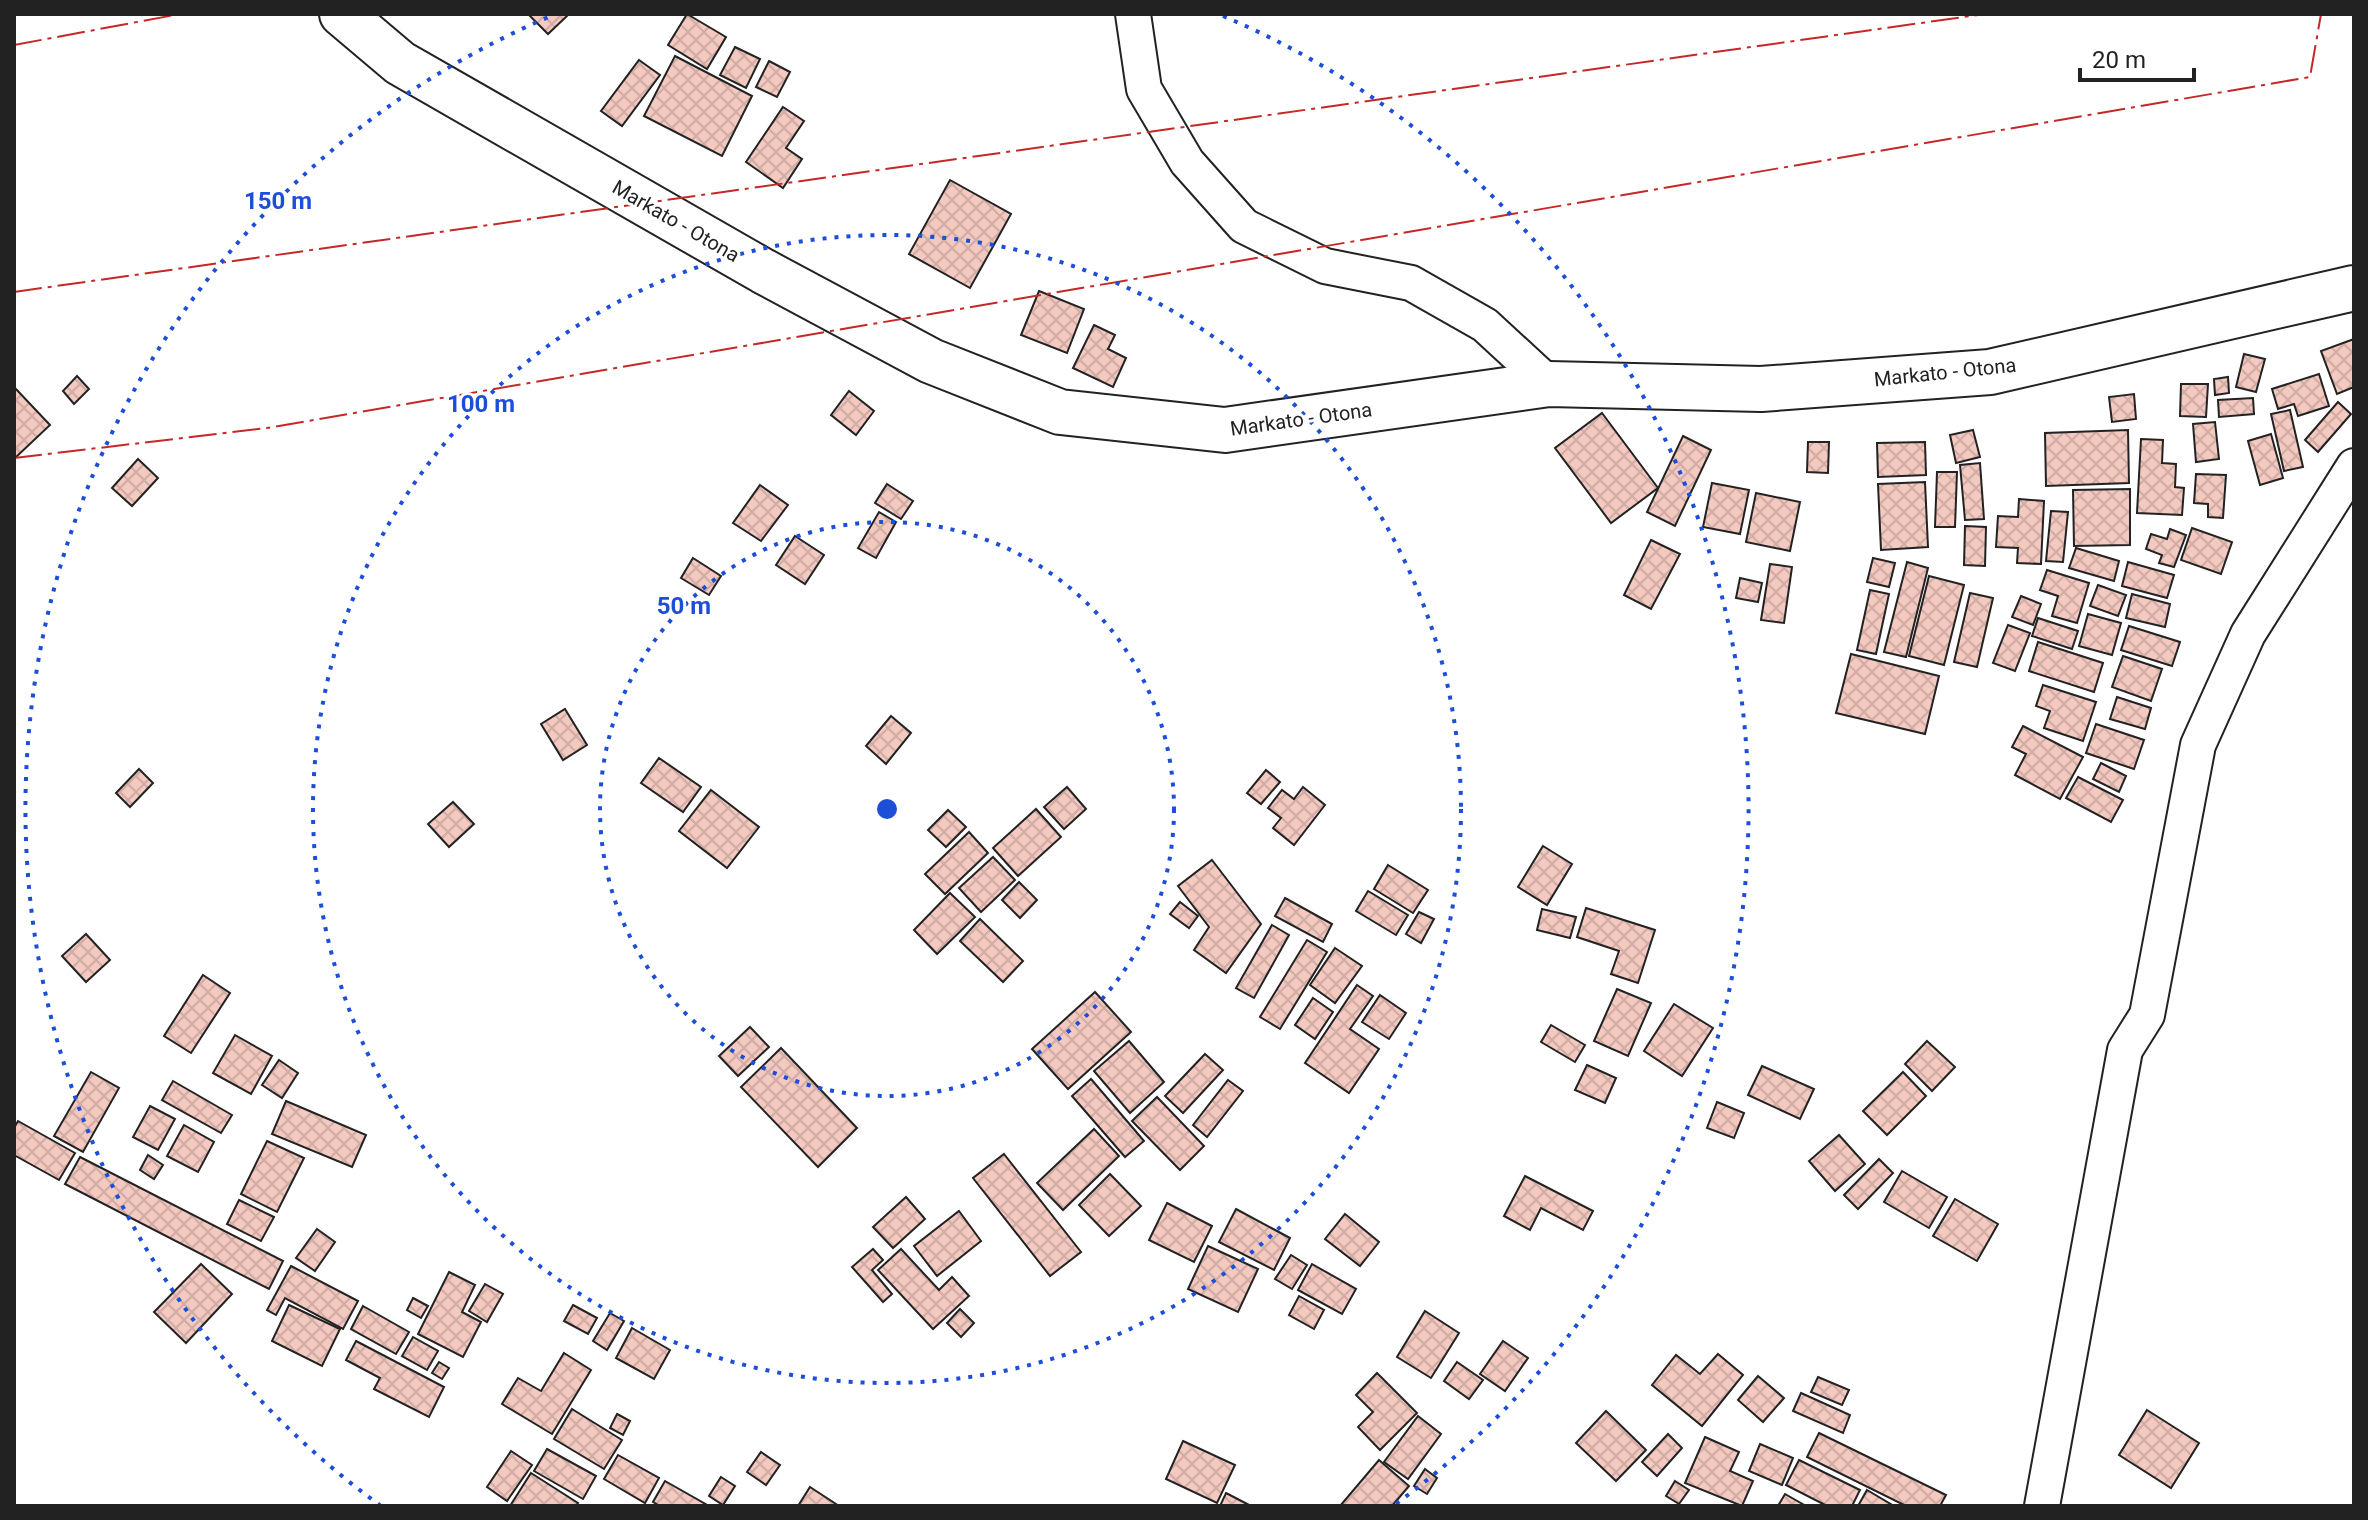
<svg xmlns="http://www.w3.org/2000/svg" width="2368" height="1520" viewBox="0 0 2368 1520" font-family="Roboto,sans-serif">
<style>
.building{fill:url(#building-cross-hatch);stroke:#222;stroke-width:2}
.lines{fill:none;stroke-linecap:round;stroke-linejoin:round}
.street-casing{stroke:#222;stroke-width:38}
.primary-casing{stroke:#222;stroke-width:48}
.street{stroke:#fff;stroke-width:34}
.primary{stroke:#fff;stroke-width:44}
.power{stroke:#c62828;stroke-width:2;stroke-dasharray:28 6 4 6;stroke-linecap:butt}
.ring{fill:none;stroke:#1d4ed8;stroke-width:4;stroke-dasharray:4 8}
.labels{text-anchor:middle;stroke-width:6;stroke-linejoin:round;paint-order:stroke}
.street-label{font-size:20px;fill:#222;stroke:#fff}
.centre{fill:#1d4ed8;stroke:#fff;stroke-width:4}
.ring-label{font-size:24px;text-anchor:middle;font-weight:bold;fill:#1d4ed8;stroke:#fff;stroke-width:6;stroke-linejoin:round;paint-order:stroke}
</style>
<defs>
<pattern id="building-cross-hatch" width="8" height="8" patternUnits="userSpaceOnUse" patternTransform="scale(2)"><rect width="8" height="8" fill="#f3c9c0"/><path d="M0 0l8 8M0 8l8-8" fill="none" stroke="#d0aca5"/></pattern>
</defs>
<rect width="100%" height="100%" fill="#fff"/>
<g class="building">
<path d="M528 14H569L548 34Z"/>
<path d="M687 14 726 37 707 69 668 45Z"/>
<path d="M735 47 760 59 746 88 720 75Z"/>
<path d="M675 56 752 96 722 156 644 116Z"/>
<path d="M639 60 660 75 622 126 601 111Z"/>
<path d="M769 61 790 72 777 97 756 87Z"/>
<path d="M783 107 804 121 786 148 802 159 783 188 746 162Z"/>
<path d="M950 180 1011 214 970 288 909 254Z"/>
<path d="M1039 291 1084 309 1067 353 1021 335Z"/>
<path d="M1094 325 1115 335 1108 349 1126 358 1113 387 1073 368Z"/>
<path d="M2354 339V387L2337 394 2321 351Z"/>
<path d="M2244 354 2265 359 2256 392 2236 387Z"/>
<path d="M2319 374 2329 406 2298 416 2294 404 2278 409 2272 389Z"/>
<path d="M77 376 89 389 74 404 63 391Z"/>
<path d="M2228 377 2229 393 2215 395 2214 379Z"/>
<path d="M2181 384H2208L2206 417 2180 416Z"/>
<path d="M15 388 50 425 14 459V389Z"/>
<path d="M849 391 874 411 856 435 831 415Z"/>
<path d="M2134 394 2136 419 2112 422 2109 397Z"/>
<path d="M2253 398 2254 414 2219 417 2218 400Z"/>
<path d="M2338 402 2351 414 2318 452 2305 440Z"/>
<path d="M2290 410 2303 467 2284 471 2271 414Z"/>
<path d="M1602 413 1658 488 1611 523 1555 448Z"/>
<path d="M2215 422 2219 459 2196 462 2193 424Z"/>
<path d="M1973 430 1980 457 1956 463 1950 435Z"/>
<path d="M2128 430 2129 483 2046 486 2045 433Z"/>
<path d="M2271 434 2283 478 2260 485 2248 441Z"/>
<path d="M1683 436 1711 450 1675 526 1647 512Z"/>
<path d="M2141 439 2163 440 2162 463 2176 464 2175 487 2184 488 2182 515 2137 513Z"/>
<path d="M1808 442H1829L1828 473 1807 472Z"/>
<path d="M1925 442 1926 475 1878 477 1877 443Z"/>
<path d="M138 459 158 478 132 506 112 488Z"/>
<path d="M1980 463 1984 519 1965 520 1960 465Z"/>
<path d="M1937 472H1957L1955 527H1935Z"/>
<path d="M2196 474 2226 475 2223 518 2208 517V504L2194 503Z"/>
<path d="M1925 482 1928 547 1881 550 1878 484Z"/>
<path d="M1712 483 1749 490 1740 534 1703 527Z"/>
<path d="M887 484 913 501 901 519 875 503Z"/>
<path d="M760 485 788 505 761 541 733 523Z"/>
<path d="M2130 489V545L2074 546 2073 490Z"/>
<path d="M1756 493 1800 502 1790 551 1746 542Z"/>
<path d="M2019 499 2044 501 2041 564 2017 563 2018 548 1996 547 1998 516 2018 517Z"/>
<path d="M2051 511 2068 512 2063 562 2046 561Z"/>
<path d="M879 512 896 522 876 558 858 548Z"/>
<path d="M1965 526 1986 527 1985 566 1964 565Z"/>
<path d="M2192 528 2232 542 2221 574 2181 560Z"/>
<path d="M2170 529 2186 535 2174 567 2159 563 2162 555 2146 549 2151 534 2167 539Z"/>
<path d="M795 536 824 555 805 584 776 565Z"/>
<path d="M1651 540 1680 554 1651 609 1624 595Z"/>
<path d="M2076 548 2119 561 2114 581 2069 568Z"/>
<path d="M693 558 721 576 709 595 681 578Z"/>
<path d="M1873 558 1895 563 1889 587 1867 582Z"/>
<path d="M1907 562 1928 568 1906 657 1884 652Z"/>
<path d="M2128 562 2174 575 2167 598 2122 586Z"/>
<path d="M1770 564 1792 567 1784 623 1761 620Z"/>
<path d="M2047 570 2089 583 2077 623 2052 616 2058 596 2040 590Z"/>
<path d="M1929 576 1964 585 1944 665 1909 656Z"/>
<path d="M1740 578 1762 583 1758 602 1736 598Z"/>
<path d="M2098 585 2126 595 2118 616 2090 606Z"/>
<path d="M1870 590 1889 594 1876 654 1857 650Z"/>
<path d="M1970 593 1993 598 1977 667 1954 662Z"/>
<path d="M2132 594 2170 604 2165 627 2126 618Z"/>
<path d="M2021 596 2041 604 2033 625 2012 617Z"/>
<path d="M2088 614 2121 623 2112 655 2079 646Z"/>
<path d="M2038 618 2078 631 2072 649 2032 636Z"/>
<path d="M2008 625 2030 633 2015 671 1993 663Z"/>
<path d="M2129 626 2180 642 2172 666 2121 650Z"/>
<path d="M2038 642 2103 663 2094 692 2029 671Z"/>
<path d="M1851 654 1939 676 1925 734 1836 713Z"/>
<path d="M2123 656 2162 669 2151 701 2112 687Z"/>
<path d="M2043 685 2096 702 2083 741 2044 728 2050 711 2036 706Z"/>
<path d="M2117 697 2151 708 2145 729 2110 719Z"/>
<path d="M565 709 587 745 563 760 541 724Z"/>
<path d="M891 716 911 733 886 764 866 746Z"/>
<path d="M2096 724 2144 740 2134 769 2086 753Z"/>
<path d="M2023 726 2083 757 2060 799 2015 775 2026 754 2012 747Z"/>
<path d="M659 758 701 787 683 812 641 783Z"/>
<path d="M2101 763 2126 776 2119 792 2093 779Z"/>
<path d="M139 769 153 783 130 807 116 793Z"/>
<path d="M1266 770 1280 782 1261 804 1247 793Z"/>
<path d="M2078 777 2123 800 2111 822 2066 798Z"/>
<path d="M1067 787 1086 809 1064 829 1044 807Z"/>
<path d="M1303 787 1325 805 1294 845 1273 828 1281 818 1268 808 1282 790 1294 799Z"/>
<path d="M711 790 759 827 727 868 679 831Z"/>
<path d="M453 802 474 824 449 847 428 824Z"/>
<path d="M1036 809 1061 837 1018 876 993 848Z"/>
<path d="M948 810 966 827 946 847 928 830Z"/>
<path d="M969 832 988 853 945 894 925 874Z"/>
<path d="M1543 846 1572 864 1547 905 1518 887Z"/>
<path d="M993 857 1015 880 981 912 959 888Z"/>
<path d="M1212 860 1261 924 1226 973 1194 950 1209 927 1178 886Z"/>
<path d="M1388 865 1428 890 1413 913 1374 889Z"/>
<path d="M1019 882 1037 900 1020 918 1002 900Z"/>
<path d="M1368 891 1408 915 1396 935 1356 911Z"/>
<path d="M950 893 975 917 937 954 914 930Z"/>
<path d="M1285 898 1332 924 1323 942 1275 916Z"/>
<path d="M1180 902 1198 916 1189 928 1170 914Z"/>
<path d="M1586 908 1655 930 1638 983 1611 974 1619 951 1577 937Z"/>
<path d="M1542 909 1576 917 1570 938 1537 930Z"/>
<path d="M1419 912 1434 919 1421 943 1406 934Z"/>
<path d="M980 919 1023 961 1003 982 960 941Z"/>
<path d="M1272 925 1289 935 1254 998 1236 988Z"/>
<path d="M86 934 110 960 86 982 62 956Z"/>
<path d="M1307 940 1327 952 1280 1029 1260 1017Z"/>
<path d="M1335 948 1362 966 1335 1003 1310 985Z"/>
<path d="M203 975 230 993 191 1053 164 1036Z"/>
<path d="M1357 985 1373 996 1350 1029 1379 1049 1349 1093 1305 1063Z"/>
<path d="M1617 989 1651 1003 1628 1056 1594 1041Z"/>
<path d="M1095 992 1131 1032 1068 1089 1032 1049Z"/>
<path d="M1380 995 1406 1013 1389 1039 1362 1022Z"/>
<path d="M1313 998 1333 1012 1315 1039 1295 1025Z"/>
<path d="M1674 1004 1713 1028 1682 1076 1644 1051Z"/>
<path d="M1551 1025 1585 1045 1575 1062 1541 1042Z"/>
<path d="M750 1027 769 1047 738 1076 719 1056Z"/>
<path d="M235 1035 272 1056 251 1094 213 1073Z"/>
<path d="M1129 1041 1164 1082 1130 1113 1094 1071Z"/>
<path d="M1927 1041 1955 1067 1932 1091 1905 1064Z"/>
<path d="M781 1048 857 1128 818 1167 741 1087Z"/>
<path d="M1205 1054 1223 1070 1183 1113 1165 1096Z"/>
<path d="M279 1060 298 1073 282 1098 262 1085Z"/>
<path d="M1587 1065 1616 1078 1605 1103 1575 1090Z"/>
<path d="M1762 1066 1814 1089 1800 1119 1748 1095Z"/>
<path d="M91 1072 119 1088 83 1152 54 1136Z"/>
<path d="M1903 1072 1926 1096 1887 1135 1863 1111Z"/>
<path d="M1091 1079 1144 1141 1125 1157 1072 1096Z"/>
<path d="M1228 1080 1243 1091 1207 1137 1193 1125Z"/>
<path d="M173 1081 232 1115 221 1133 162 1100Z"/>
<path d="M1157 1097 1204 1146 1180 1170 1132 1121Z"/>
<path d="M286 1101 366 1135 352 1167 272 1134Z"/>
<path d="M1717 1102 1744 1113 1734 1138 1707 1128Z"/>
<path d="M150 1106 175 1119 158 1150 133 1137Z"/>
<path d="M18 1121 75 1153 59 1180 14 1155V1128Z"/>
<path d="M184 1125 214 1142 198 1172 167 1156Z"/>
<path d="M1094 1129 1119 1156 1063 1210 1037 1183Z"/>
<path d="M1839 1135 1865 1164 1835 1191 1809 1161Z"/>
<path d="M267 1141 304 1158 277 1212 241 1194Z"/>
<path d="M1004 1154 1081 1252 1050 1276 973 1178Z"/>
<path d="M148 1155 163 1165 154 1179 140 1170Z"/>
<path d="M80 1157 283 1261 269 1289 65 1184Z"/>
<path d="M1879 1159 1893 1173 1858 1209 1844 1195Z"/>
<path d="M1902 1171 1947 1197 1929 1228 1884 1202Z"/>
<path d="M1110 1174 1141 1206 1109 1236 1079 1205Z"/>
<path d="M1525 1176 1593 1211 1583 1230 1541 1208 1530 1230 1504 1216Z"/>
<path d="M906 1197 925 1219 893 1248 873 1227Z"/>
<path d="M1955 1199 1998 1224 1977 1261 1933 1236Z"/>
<path d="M239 1200 274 1217 261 1241 227 1224Z"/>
<path d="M1167 1203 1212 1226 1194 1262 1149 1240Z"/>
<path d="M1236 1209 1290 1238 1274 1270 1219 1242Z"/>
<path d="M959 1211 981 1241 937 1276 914 1246Z"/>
<path d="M1345 1214 1379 1242 1360 1266 1325 1239Z"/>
<path d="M317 1229 335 1242 315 1271 296 1258Z"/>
<path d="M1208 1246 1258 1269 1238 1312 1188 1289Z"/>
<path d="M873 1249 883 1260 872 1270 892 1294 883 1302 852 1267Z"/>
<path d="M901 1249 939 1290 952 1277 969 1296 933 1329 878 1270Z"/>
<path d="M1291 1255 1307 1265 1292 1289 1275 1279Z"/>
<path d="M201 1264 232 1294 186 1343 154 1312Z"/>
<path d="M1312 1264 1356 1289 1342 1314 1298 1290Z"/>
<path d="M291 1266 358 1301 343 1329 285 1298 276 1315 267 1310Z"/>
<path d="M449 1272 475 1285 462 1312 481 1322 463 1357 418 1334Z"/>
<path d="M485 1284 503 1294 487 1322 469 1311Z"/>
<path d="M1299 1296 1324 1310 1314 1329 1289 1315Z"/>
<path d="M413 1298 428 1306 421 1318 407 1310Z"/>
<path d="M289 1305 340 1329 322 1366 272 1341Z"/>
<path d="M573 1305 597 1318 588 1334 564 1321Z"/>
<path d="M363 1306 409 1332 396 1354 351 1329Z"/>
<path d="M960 1309 974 1323 961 1337 947 1323Z"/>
<path d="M1425 1311 1459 1333 1431 1378 1397 1357Z"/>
<path d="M610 1313 624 1321 607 1350 593 1341Z"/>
<path d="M632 1328 670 1350 654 1379 616 1358Z"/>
<path d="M413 1337 438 1351 427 1370 402 1356Z"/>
<path d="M356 1341 444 1387 429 1417 374 1389 380 1378 346 1360Z"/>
<path d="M1503 1341 1528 1358 1505 1391 1480 1374Z"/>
<path d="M564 1353 591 1370 552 1434 502 1404 518 1378 541 1391Z"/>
<path d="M1718 1354 1743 1375 1702 1426 1652 1385 1676 1355 1700 1374Z"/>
<path d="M439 1362 449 1368 442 1379 432 1373Z"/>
<path d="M1457 1362 1483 1380 1469 1399 1444 1381Z"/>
<path d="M1377 1373 1417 1413 1380 1450 1358 1427 1373 1412 1356 1395Z"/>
<path d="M1758 1376 1784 1398 1763 1422 1738 1400Z"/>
<path d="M1818 1377 1849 1390 1842 1405 1811 1392Z"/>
<path d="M1801 1393 1850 1415 1843 1433 1793 1411Z"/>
<path d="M572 1409 622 1440 604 1469 554 1439Z"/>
<path d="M2147 1410 2199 1443 2171 1488 2119 1455Z"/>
<path d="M1606 1411 1646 1450 1616 1481 1576 1443Z"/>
<path d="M617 1414 630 1421 623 1435 610 1428Z"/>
<path d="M1418 1416 1441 1434 1408 1479 1384 1462Z"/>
<path d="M1819 1433 1946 1495 1940 1506H1906L1807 1457Z"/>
<path d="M1668 1434 1682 1448 1657 1476 1642 1462Z"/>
<path d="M1705 1437 1739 1452 1730 1471 1753 1481 1742 1506 1685 1483Z"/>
<path d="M1183 1441 1235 1465 1217 1503 1166 1479Z"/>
<path d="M1760 1444 1793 1458 1782 1485 1749 1471Z"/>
<path d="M547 1449 596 1476 583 1499 534 1471Z"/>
<path d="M511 1451 532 1465 507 1501 487 1487Z"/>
<path d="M761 1452 780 1465 766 1485 747 1472Z"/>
<path d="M618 1455 659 1478 645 1503 604 1479Z"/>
<path d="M1379 1460 1409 1486 1392 1506H1340Z"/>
<path d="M1799 1460 1860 1490 1852 1506H1827L1786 1485Z"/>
<path d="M1425 1469 1437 1478 1427 1494 1414 1486Z"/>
<path d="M531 1473 578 1503 576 1506H510Z"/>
<path d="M721 1477 735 1486 723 1505 709 1496Z"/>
<path d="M665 1481 709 1506H660L653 1502Z"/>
<path d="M1675 1481 1689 1490 1679 1504 1666 1496Z"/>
<path d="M810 1487 839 1506H798Z"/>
<path d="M1867 1490 1894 1506H1858Z"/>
<path d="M1226 1493 1251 1506H1220Z"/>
<path d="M1785 1494 1806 1506H1778Z"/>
</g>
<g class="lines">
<g class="street-casing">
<g id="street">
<path d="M1133 14 1144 89 1187 162 1244 226 1325 266 1411 283 1485 325 1549 384"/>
<path d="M2042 1506 2125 1050 2147 1015 2198 745 2248 634 2354 466"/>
</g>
</g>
<g class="primary-casing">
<path id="primary" d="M342 14 400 63 763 271 931 361 1060 412 1225 430 1549 384 1761 389 1990 372 2354 288"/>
</g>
<use href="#street" class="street"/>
<use href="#primary" class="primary"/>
<g class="power">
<path d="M14 45 180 14"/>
<path d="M14 292 1985 14"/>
<path d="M14 458 267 428 2310 77 2321 14"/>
</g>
</g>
<g class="ring">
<circle cx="887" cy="809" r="287"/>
<circle cx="887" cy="809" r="574"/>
<path d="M381 1506A861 861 0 0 1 551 16M1223 16A861 861 0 0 1 1393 1506"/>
</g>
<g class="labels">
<g class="street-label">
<text transform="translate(676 221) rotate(30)" y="7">Markato - Otona</text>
<text transform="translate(1945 372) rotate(-6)" y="7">Markato - Otona</text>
<text transform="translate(1301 419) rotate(-8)" y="7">Markato - Otona</text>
</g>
</g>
<circle cx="887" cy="809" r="12" class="centre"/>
<g class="ring-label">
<text x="278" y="209">150 m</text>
<text x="481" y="412">100 m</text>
<text x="684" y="614">50 m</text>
</g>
<rect width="2368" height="1520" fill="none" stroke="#222222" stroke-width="32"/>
<path d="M2080 68v12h114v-12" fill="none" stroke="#222222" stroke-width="4"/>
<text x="2092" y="68" font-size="24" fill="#222222" stroke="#ffffff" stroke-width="6" paint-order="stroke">20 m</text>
</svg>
